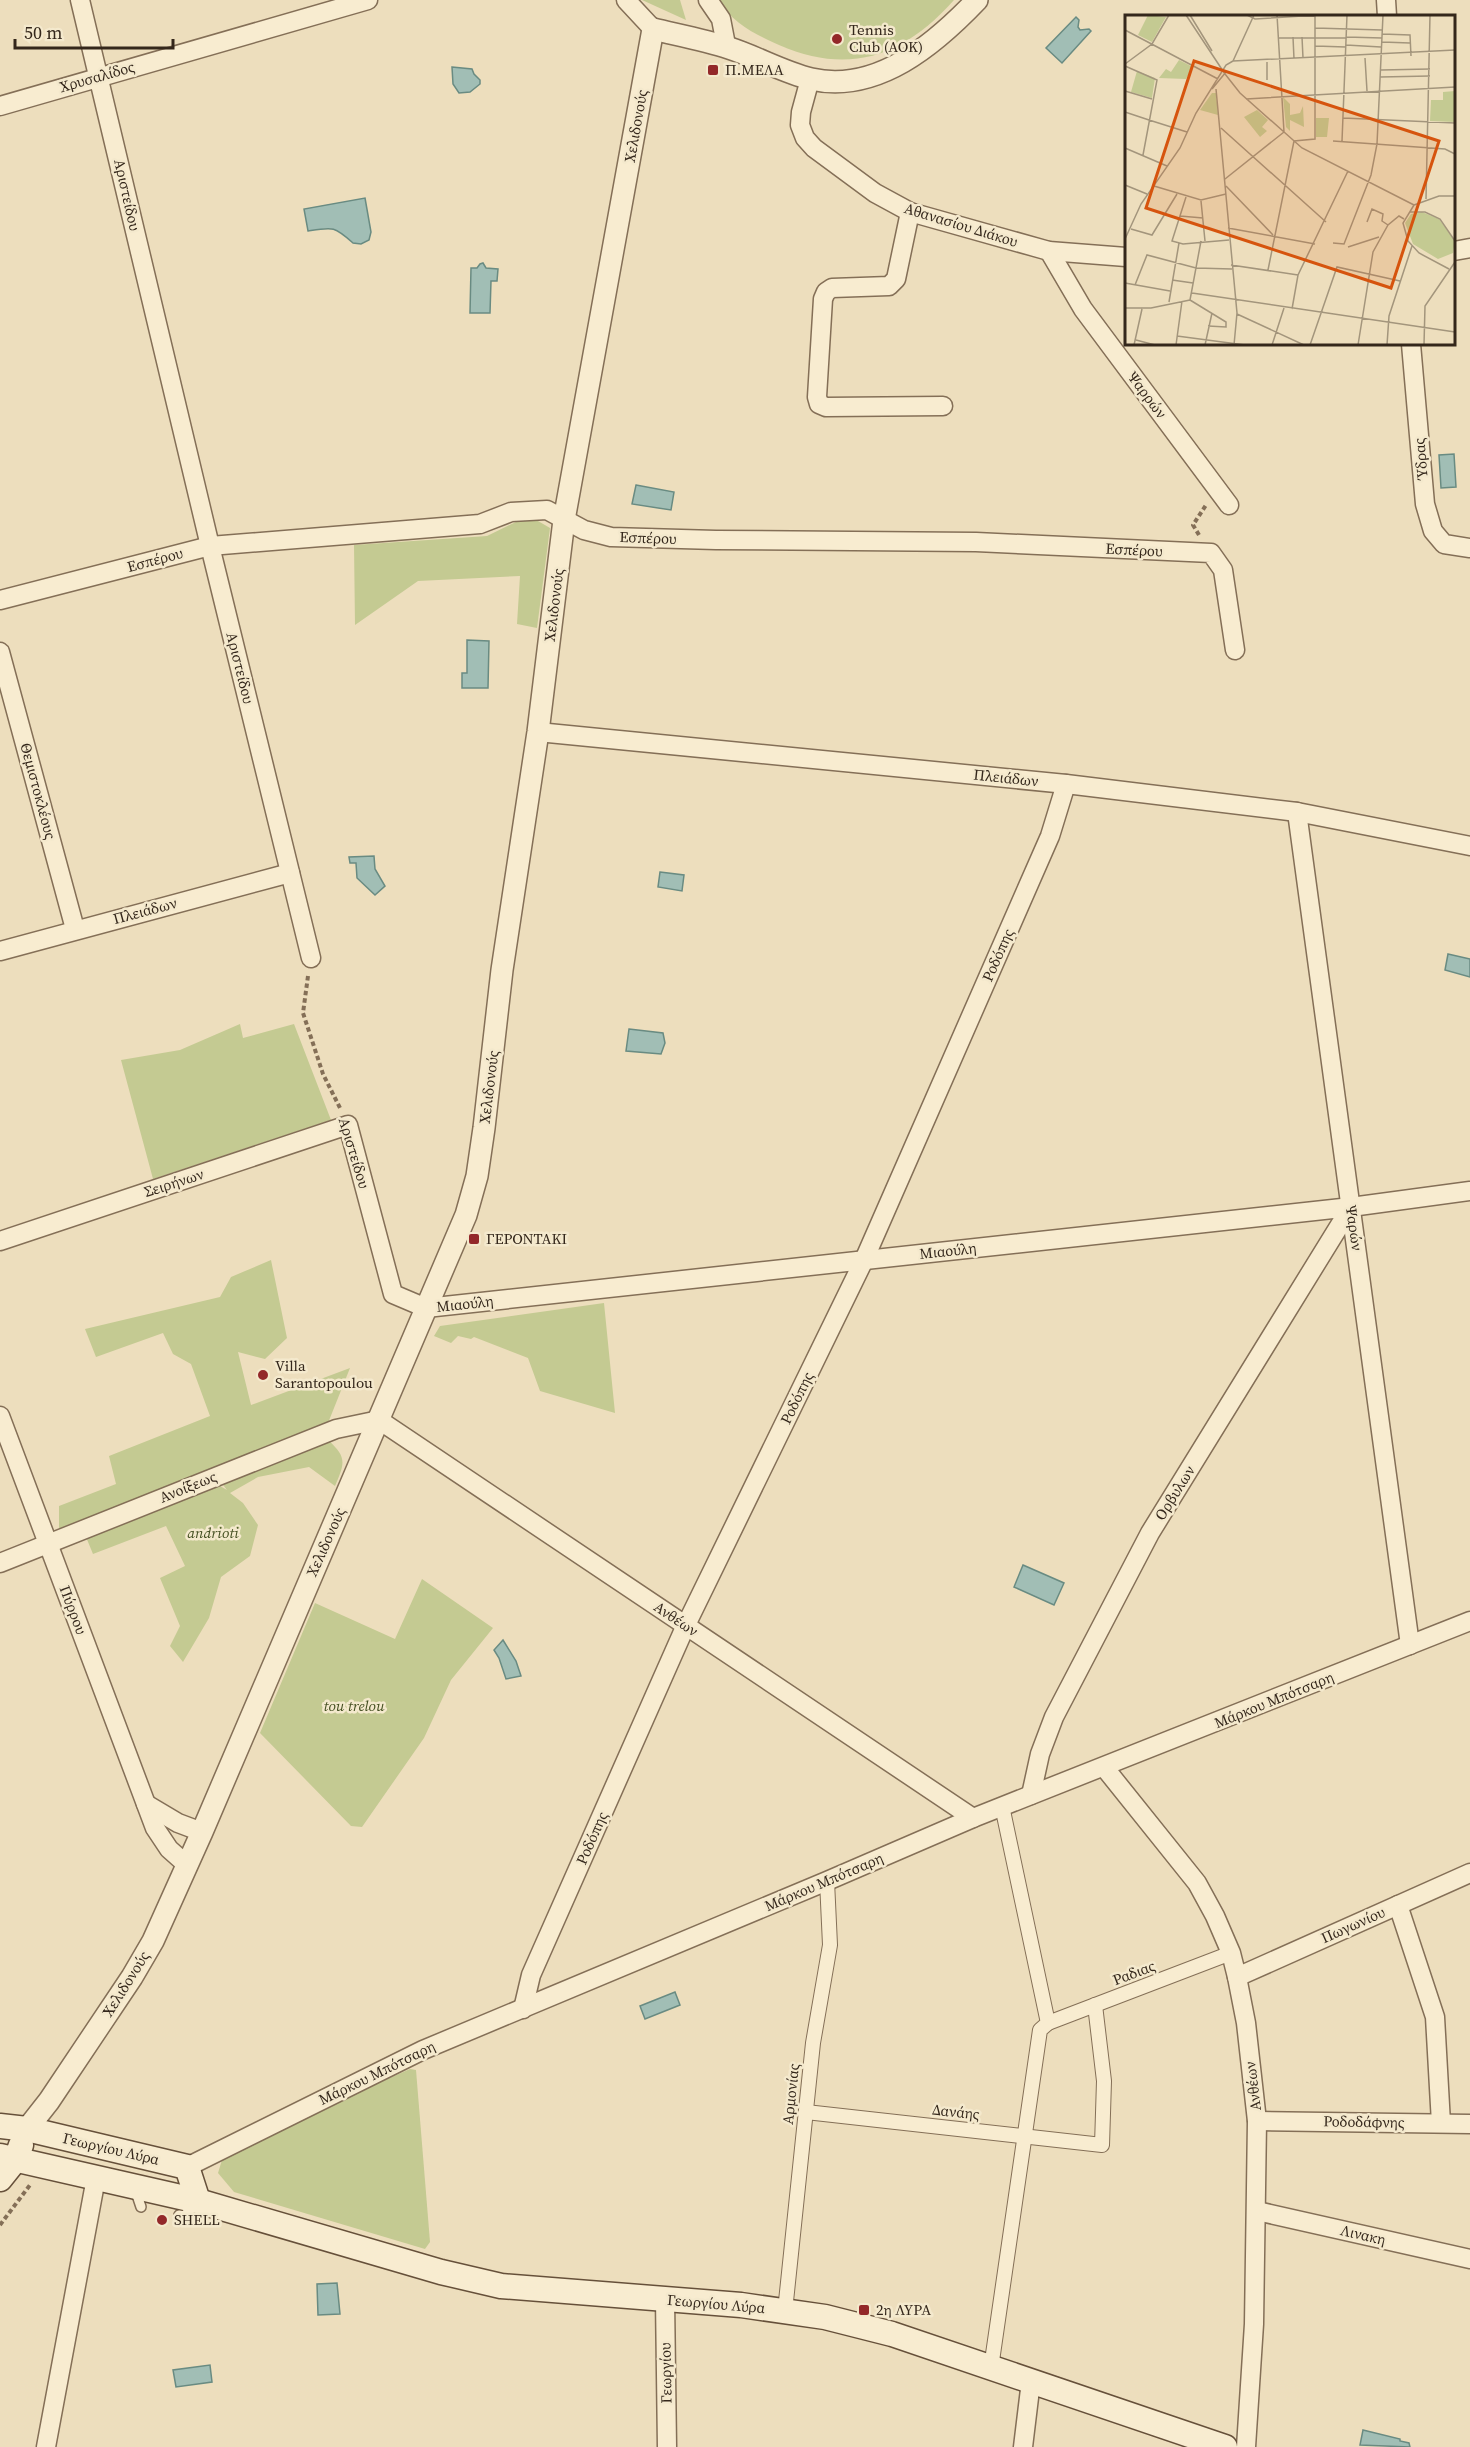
<svg xmlns="http://www.w3.org/2000/svg" width="1470" height="2447" viewBox="0 0 1470 2447" font-family="'Source Serif 4',serif">
<style>
.green{fill:#c4ca92}
.water{fill:#a1beb5;stroke:#698b82;stroke-width:1.5}
.lines{fill:none;stroke-linecap:round;stroke-linejoin:round}
.service-casing{stroke:#846f57;stroke-width:12}
.pedestrian-casing{stroke:#846f57;stroke-width:16}
.minor-casing{stroke:#846f57;stroke-width:21}
.tertiary-casing{stroke:#846f57;stroke-width:24}
.secondary-casing{stroke:#66503a;stroke-width:27}
.path{stroke:#846f57;stroke-width:4;stroke-dasharray:4.5 3;stroke-linecap:butt}
.service{stroke:#f8ecd0;stroke-width:9}
.pedestrian{stroke:#f8ecd0;stroke-width:14}
.minor{stroke:#f8ecd0;stroke-width:18}
.tertiary{stroke:#f8ecd0;stroke-width:21}
.secondary{stroke:#f8ecd0;stroke-width:24}
.poi-dot{fill:#932829;stroke:#f4e9cd;stroke-width:2}
.labels{text-anchor:middle;stroke-width:5;stroke-linejoin:round;paint-order:stroke}
.poi-label{font-size:15px;fill:#34271b;stroke:#f4e9cd;text-anchor:start}
.street-label{font-size:15px;fill:#34271b;stroke:#f4e9cd}
.park-label{font-size:15px;font-style:italic;fill:#455022;stroke:#f4e9cd}
.inset-road{fill:none;stroke:#a3957c;stroke-width:1.5}
.view{fill:#d6540e;fill-opacity:0.15;stroke:#d6540e;stroke-width:3}
.inset-edge{fill:none;stroke:#34271b;stroke-width:3}
</style>
<rect width="100%" height="100%" fill="#eddebd"/>
<g class="green">
<path d="M642 0H680L686 20Z"/>
<path d="M717 0H954C904 56 850 76 779 45 752 33 735 24 717 0Z"/>
<path d="M518 521H538L550 528 537 628 517 624 520 576 418 581 355 625 354 545 487 536Z"/>
<path d="M240 1024 243 1038 294 1024 331 1120 153 1179 121 1060 180 1050Z"/>
<path d="M271 1260 287 1338 265 1359 238 1352 251 1405 350 1368 328 1423 59 1533V1506L116 1484 109 1456 210 1416 191 1364 173 1354 163 1333 96 1357 85 1329 220 1297 231 1277Z"/>
<path d="M604 1303 615 1413 540 1391 528 1358 474 1337 471 1339 458 1336 451 1343 434 1336 440 1326Z"/>
<path d="M328 1440C347 1457 345 1463 335 1486L309 1467 258 1477 230 1493 243 1503 258 1525 250 1556 221 1577 209 1618 183 1662 170 1646 180 1626 160 1578 185 1566 166 1526 93 1554 86 1537 220 1486 227 1490 220 1481Z"/>
<path d="M422 1579 493 1628 451 1680 424 1738 362 1827 351 1826 260 1733 315 1603 395 1639Z"/>
<path d="M410 2069 416 2070 430 2242 425 2249 234 2192 218 2173 225 2150Z"/>
</g>
<g class="water">
<path d="M1076 17 1079 20 1078 27 1080 30 1089 29 1091 31 1062 63 1046 48Z"/>
<path d="M452 67 472 69 474 74 480 80V84L470 92 459 93 453 84Z"/>
<path d="M365 198 371 232 369 240 361 244 353 243C334 226 333 227 308 231L304 209Z"/>
<path d="M483 263 486 268 498 269 497 281H491L490 313H470L471 268H477L480 264Z"/>
<path d="M1454 454 1456 487 1441 488 1439 455Z"/>
<path d="M636 485 674 492 671 510 632 504Z"/>
<path d="M467 640 489 641 488 688H462V673H467Z"/>
<path d="M374 856 375 869 385 886 375 895 357 878 356 863H350L349 857Z"/>
<path d="M660 872 684 875 682 891 658 887Z"/>
<path d="M1448 954 1470 959V977L1445 970Z"/>
<path d="M629 1029 663 1033 665 1043 661 1054 626 1051Z"/>
<path d="M1023 1565 1064 1583 1054 1605 1014 1587Z"/>
<path d="M503 1640 516 1661 521 1676 506 1679 499 1658 494 1650Z"/>
<path d="M675 1992 680 2005 645 2019 640 2006Z"/>
<path d="M337 2283 340 2314 318 2315 317 2284Z"/>
<path d="M210 2365 212 2382 176 2387 173 2370Z"/>
<path d="M1363 2430 1400 2439V2441L1409 2443 1410 2447 1360 2445Z"/>
</g>
<g class="lines">
<g class="service-casing">
<g id="service">
<path d="M135 2189 141 2207"/>
<path d="M179 2215 184 2216 196 2204"/>
</g>
</g>
<g class="pedestrian-casing">
<g id="pedestrian">
<path d="M1048 2023 1231 1953"/>
<path d="M806 2112 1102 2145 1104 2081 1095 2005"/>
<path d="M785 2311 813 2043 830 1945 827 1881"/>
<path d="M991 2368 1040 2030 1048 2023 1002 1806"/>
</g>
</g>
<g class="minor-casing">
<g id="minor">
<path d="M80 0 210 546 311 958"/>
<path d="M626 0 653 29"/>
<path d="M708 0 721 19 726 45 728 47"/>
<path d="M1386 0 1387 16"/>
<path d="M810 79 801 112 800 125 805 138 814 148 875 193 910 212 1049 251 1126 257"/>
<path d="M0 106 368 0"/>
<path d="M910 212 896 279 889 286 832 288 826 292 823 299 817 397 819 404 826 407 943 406"/>
<path d="M1049 251 1083 309 1229 505"/>
<path d="M1454 251 1470 248"/>
<path d="M1411 344 1425 504 1433 531 1444 544 1470 548"/>
<path d="M0 600 210 546 480 524 511 512 547 510 584 530 611 537 716 540 976 542 1211 553 1223 570 1235 650"/>
<path d="M0 652 75 929"/>
<path d="M538 732 1066 784 1297 812 1470 846"/>
<path d="M1297 812 1410 1645"/>
<path d="M0 951 290 873"/>
<path d="M0 1241 348 1125 393 1294 426 1308 1351 1207 1470 1191"/>
<path d="M0 1416 155 1828 169 1849 187 1865"/>
<path d="M0 1563 336 1429 379 1420 973 1818"/>
<path d="M1104 1767 1197 1883 1215 1916 1231 1953 1237 1977 1246 2023 1257 2121 1254 2324 1246 2447"/>
<path d="M1031 1795 1040 1754 1054 1717 1150 1533 1351 1207"/>
<path d="M146 1804 178 1823 202 1832"/>
<path d="M1398 1905 1435 2017 1441 2123"/>
<path d="M1237 1977 1470 1873"/>
<path d="M523 2009 531 1975 686 1625 864 1260 1050 836 1066 784"/>
<path d="M1257 2121 1470 2124"/>
<path d="M187 2167 423 2050 827 1881 973 1818 1470 1621"/>
<path d="M1257 2211 1470 2259"/>
<path d="M665 2299 667 2447"/>
<path d="M46 2447 96 2178"/>
<path d="M1023 2447 1031 2381"/>
</g>
</g>
<g class="tertiary-casing">
<path id="tertiary" d="M27 2129 49 2101 132 1977 153 1941 202 1832 466 1215 477 1176 484 1128 502 970 538 732 564 520 653 29C678 35 705 40 729 48 757 57 783 72 811 79 877 94 935 44 977 0"/>
</g>
<g class="secondary-casing">
<g id="secondary">
<path d="M0 2126 27 2129 187 2167 198 2201"/>
<path d="M0 2156 198 2201 441 2272 501 2286 741 2305 825 2317 892 2334 1225 2447"/>
<path d="M0 2179 16 2159 21 2145"/>
</g>
</g>
<g class="path">
<path d="M1199 535 1193 525 1206 505"/>
<path d="M308 976 303 1013 323 1074 340 1108"/>
<path d="M0 2225 30 2185"/>
</g>
<use href="#service" class="service"/>
<use href="#pedestrian" class="pedestrian"/>
<use href="#minor" class="minor"/>
<use href="#tertiary" class="tertiary"/>
<use href="#secondary" class="secondary"/>
</g>
<g class="poi-dot">
<circle cx="837" cy="39" r="6"/>
<rect x="707" y="64" width="12" height="12" rx="3"/>
<rect x="468" y="1233" width="12" height="12" rx="3"/>
<circle cx="263" cy="1375" r="6"/>
<circle cx="162" cy="2220" r="6"/>
<rect x="858" y="2304" width="12" height="12" rx="3"/>
</g>
<g class="labels">
<g class="poi-label">
<text x="849" y="35">Tennis<tspan x="849" dy="17">Club (AOK)</tspan></text>
<text x="725" y="75">Π.ΜΕΛΑ</text>
<text x="486" y="1244">ΓΕΡΟΝΤΑΚΙ</text>
<text x="275" y="1371">Villa<tspan x="275" dy="17">Sarantopoulou</tspan></text>
<text x="174" y="2225">SHELL</text>
<text x="876" y="2315">2η ΛΥΡΑ</text>
</g>
<g class="street-label">
<text transform="translate(97 77) rotate(-16)" y="5">Χρυσαλίδος</text>
<text transform="translate(636 126) rotate(-80)" y="5">Χελιδονούς</text>
<text transform="translate(127 195) rotate(77)" y="5">Αριστείδου</text>
<text transform="translate(961 225) rotate(17)" y="5">Αθανασίου Διάκου</text>
<text transform="translate(1147 395) rotate(53)" y="5">Ψαρρών</text>
<text transform="translate(1421 459) rotate(-95)" y="5">Ύδρας</text>
<text transform="translate(648 538) rotate(2)" y="5">Εσπέρου</text>
<text transform="translate(1134 550) rotate(3)" y="5">Εσπέρου</text>
<text transform="translate(155 560) rotate(-15)" y="5">Εσπέρου</text>
<text transform="translate(554 605) rotate(-83)" y="5">Χελιδονούς</text>
<text transform="translate(240 668) rotate(76)" y="5">Αριστείδου</text>
<text transform="translate(1006 778) rotate(6)" y="5">Πλειάδων</text>
<text transform="translate(38 791) rotate(75)" y="5">Θεμιστοκλέους</text>
<text transform="translate(145 911) rotate(-15)" y="5">Πλειάδων</text>
<text transform="translate(998 955) rotate(-66)" y="5">Ροδόπης</text>
<text transform="translate(489 1087) rotate(-83)" y="5">Χελιδονούς</text>
<text transform="translate(354 1153) rotate(73)" y="5">Αριστείδου</text>
<text transform="translate(174 1183) rotate(-18)" y="5">Σειρήνων</text>
<text transform="translate(1354 1228) rotate(82)" y="5">Ψαρών</text>
<text transform="translate(948 1251) rotate(-6)" y="5">Μιαούλη</text>
<text transform="translate(465 1304) rotate(-6)" y="5">Μιαούλη</text>
<text transform="translate(797 1398) rotate(-64)" y="5">Ροδόπης</text>
<text transform="translate(188 1487) rotate(-22)" y="5">Ανοίξεως</text>
<text transform="translate(1175 1493) rotate(-58)" y="5">Ορβυλων</text>
<text transform="translate(326 1542) rotate(-66)" y="5">Χελιδονούς</text>
<text transform="translate(73 1610) rotate(69)" y="5">Πύρρου</text>
<text transform="translate(676 1619) rotate(34)" y="5">Ανθέων</text>
<text transform="translate(1274 1700) rotate(-22)" y="5">Μάρκου Μπότσαρη</text>
<text transform="translate(592 1838) rotate(-66)" y="5">Ροδόπης</text>
<text transform="translate(824 1882) rotate(-23)" y="5">Μάρκου Μπότσαρη</text>
<text transform="translate(1353 1925) rotate(-24)" y="5">Πωγωνίου</text>
<text transform="translate(1134 1973) rotate(-21)" y="5">Ραδιας</text>
<text transform="translate(126 1984) rotate(-58)" y="5">Χελιδονούς</text>
<text transform="translate(377 2073) rotate(-26)" y="5">Μάρκου Μπότσαρη</text>
<text transform="translate(1253 2086) rotate(-97)" y="5">Ανθέων</text>
<text transform="translate(791 2094) rotate(-84)" y="5">Αρμονίας</text>
<text transform="translate(956 2112) rotate(6)" y="5">Δανάης</text>
<text transform="translate(1364 2122) rotate(1)" y="5">Ροδοδάφνης</text>
<text transform="translate(111 2149) rotate(13)" y="5">Γεωργίου Λύρα</text>
<text transform="translate(1363 2235) rotate(13)" y="5">Λινακη</text>
<text transform="translate(716 2304) rotate(5)" y="5">Γεωργίου Λύρα</text>
<text transform="translate(666 2373) rotate(-91)" y="5">Γεωργίου</text>
</g>
<g class="park-label">
<text x="213" y="1538">andrioti</text>
<text x="354" y="1711">tou trelou</text>
</g>
</g>
<g transform="translate(1125 15)">
<rect width="330" height="330" fill="#eddebd"/>
<path d="M23 0 41 2 27 27 13 20ZM54 45 68 52 61 64 34 63 41 54 46 57ZM12 56 30 63 27 83 6 77ZM330 76V107L305 106 306 85H318V77ZM87 78H91L93 100 75 95ZM158 82 165 89V100L175 98 178 91 179 112 165 105V116L161 112ZM132 95 143 105 137 112 142 116 135 122 119 102ZM191 103H204L202 122H191ZM297 197 314 204 330 226 328 238 313 244 288 229 280 208 286 199Z" fill="#c4ca92"/>
<path class="inset-road" d="M61 0 100 59M65 0 87 36M122 0 130 4 194 0M190 13 257 15M0 15 93 64M257 19 285 20 286 41M168 22 169 44M177 22 178 43M221 22 257 23M154 23H221M257 27 285 28M221 30 256 32M190 31 221 32M240 43 242 76M108 46 330 35M108 46 129 0M142 47V65M0 49 27 29 44 0M0 51 32 65 18 140M256 55 305 54M100 59 115 78 177 133 289 190M255 62 305 61M87 74 101 57M91 74 112 298 109 330M0 76 27 84M121 84 330 72M0 97 24 105M218 103 330 108M24 105 62 117M96 113 201 207M208 126 320 134 330 139M217 126 222 0M0 133 42 151M100 164 159 117 152 0M0 170 22 179M29 171 76 185 101 179M101 171 148 220M61 182 47 226 58 229 104 225M301 184 305 0M76 186 80 226M289 190 278 208 283 226 294 238 324 254M289 190 314 181H330M285 197H300L315 204 330 226M55 201 78 203M242 207 247 194 258 199 257 206 263 210M103 213 190 229M6 214 27 220 52 179M0 224 16 189 55 133 71 98 101 50 108 46M208 228 219 229 246 160 252 129 258 0M223 232 254 222M106 250 173 260M143 255 169 126 190 124V0M47 265 68 268M0 268 45 276M10 270 22 240 71 253 107 254M67 278 330 317M65 285 101 307V312L83 311M65 285 76 226M44 287 54 228M0 293H26L65 285M167 294 173 260 223 156M112 299 179 330M52 321 120 330M11 325 30 330M9 330 17 294M51 330 57 286M80 330 87 298M147 330 159 293M185 330 212 252 275 266M233 330 248 237 263 210 274 201 279 204M262 330 264 301 287 231M299 330 300 291 330 247"/>
<path class="view" d="M69 46 314 126 266 273 21 193Z"/>
<rect width="330" height="330" class="inset-edge"/>
</g>
<path d="M15 39v9h158v-9" fill="none" stroke="#34271b" stroke-width="3"/>
<text x="24" y="39" font-size="18" fill="#34271b" stroke="#f4e9cd" stroke-width="4.5" paint-order="stroke">50 m</text>
</svg>
